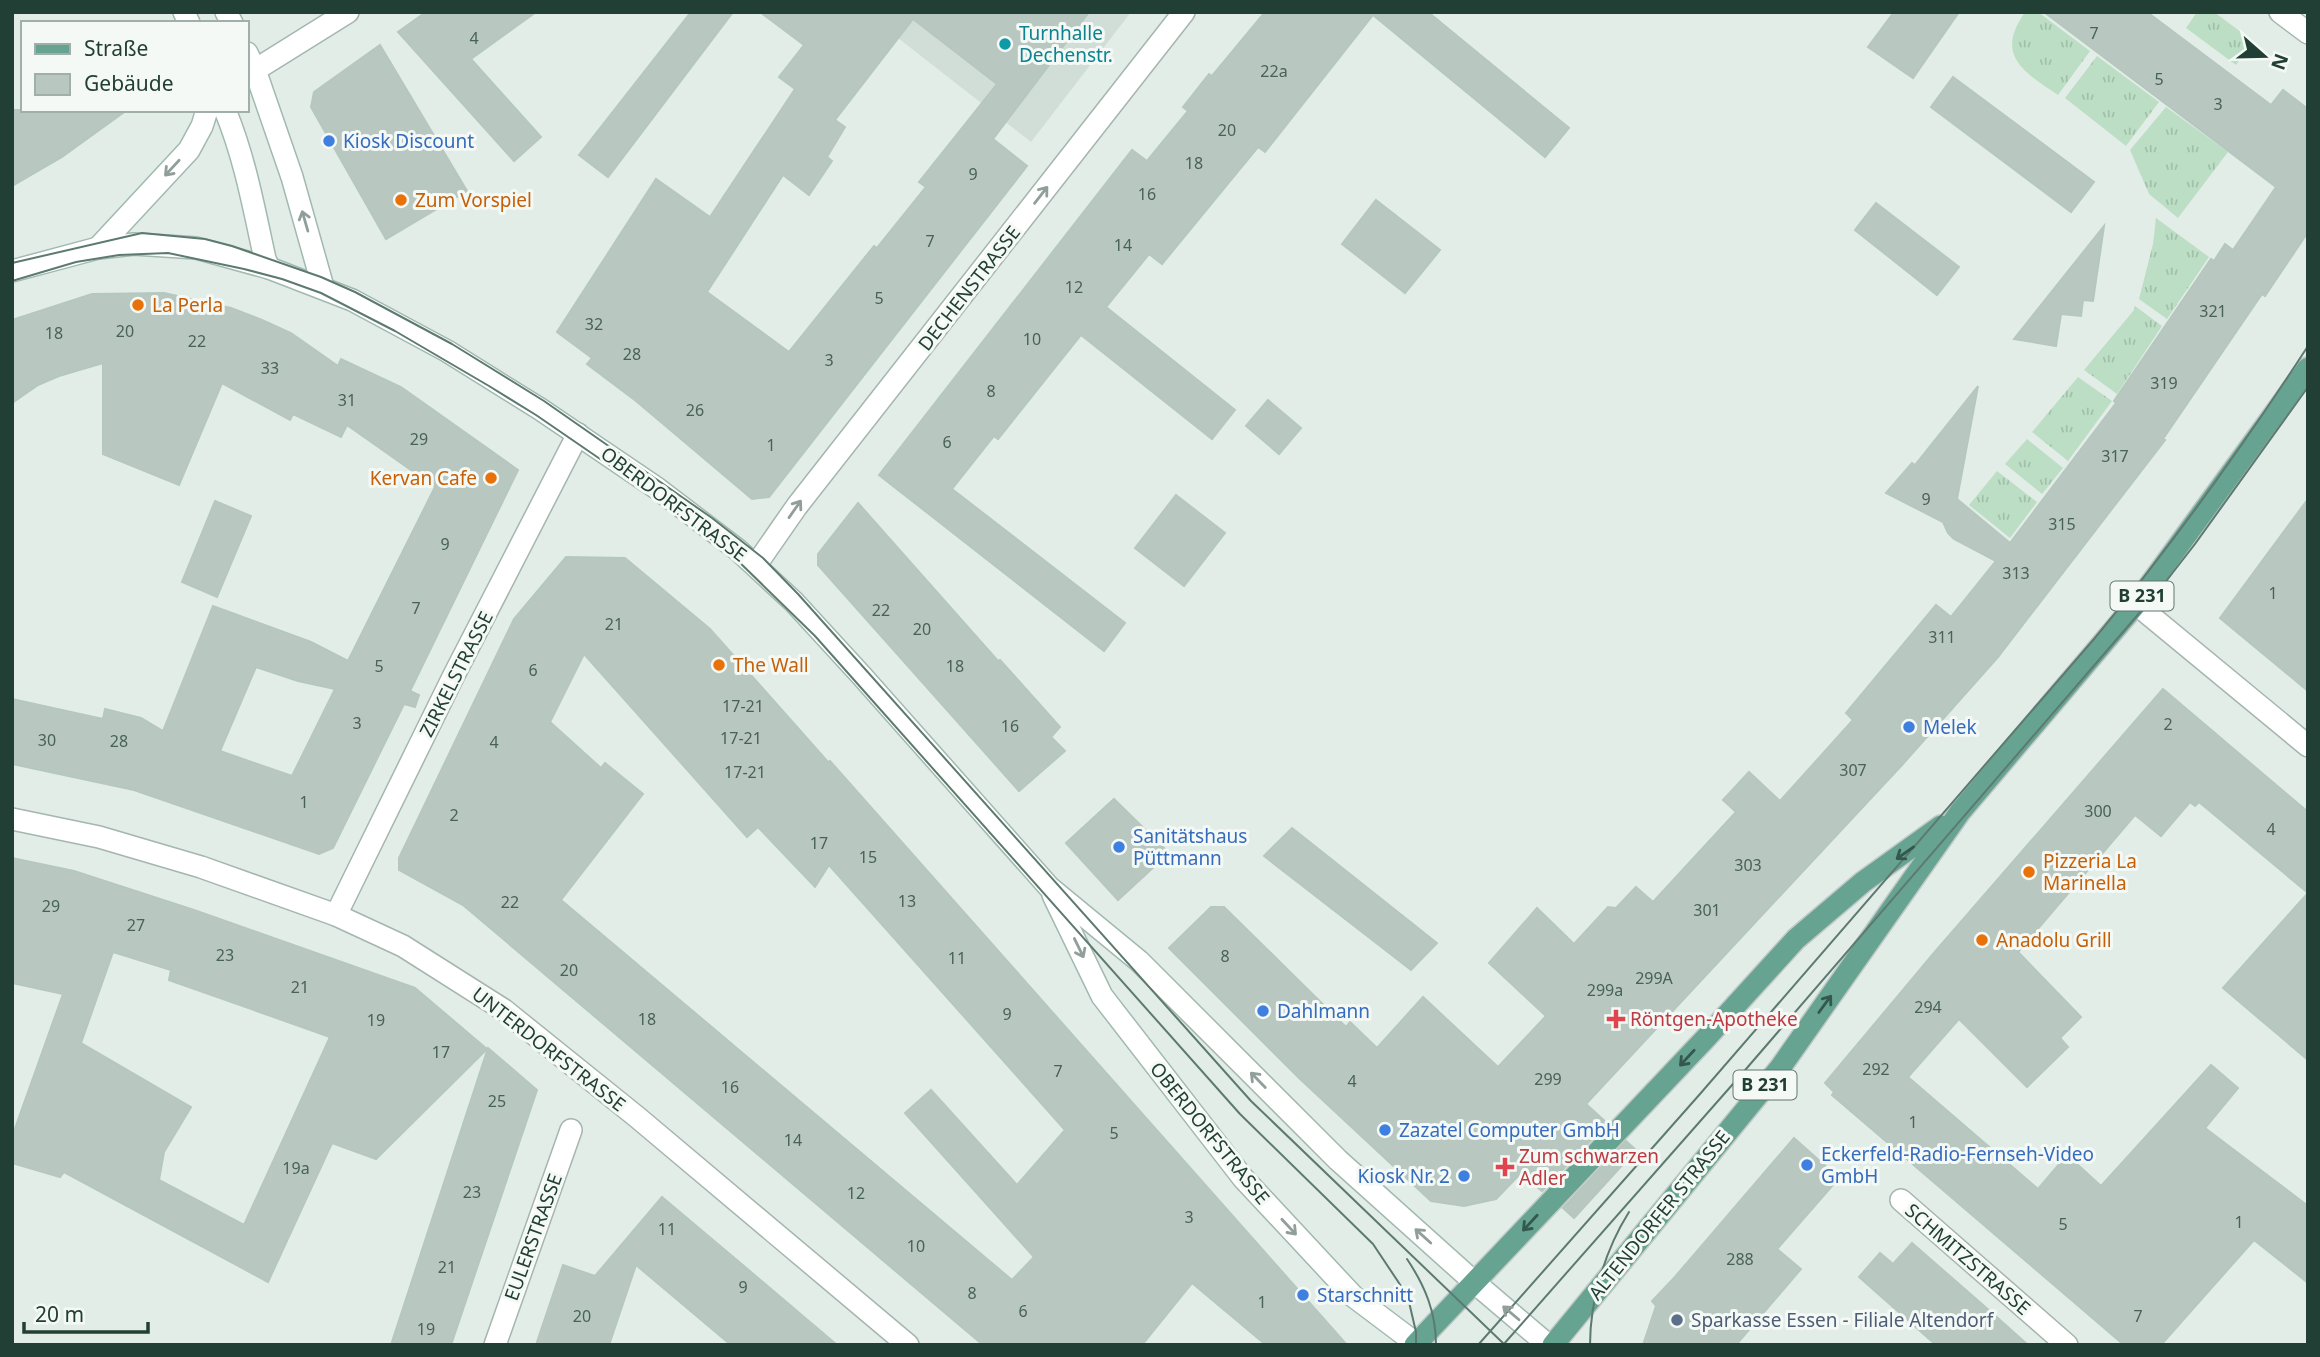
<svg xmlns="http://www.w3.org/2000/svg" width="2320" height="1357" viewBox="0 0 2320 1357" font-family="'Noto Sans',sans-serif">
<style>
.built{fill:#d1ddd7}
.grass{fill:url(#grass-tufts)}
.building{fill:#b8c8c1;stroke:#b5c7bf;stroke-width:2;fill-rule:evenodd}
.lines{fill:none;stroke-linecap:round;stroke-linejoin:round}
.street-casing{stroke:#a5b5af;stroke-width:24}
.secondary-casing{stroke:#a1b9b0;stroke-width:24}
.primary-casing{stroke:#c1c9c7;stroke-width:24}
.street{stroke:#fff;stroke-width:21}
.secondary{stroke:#fff;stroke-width:21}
.primary{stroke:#67a391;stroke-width:21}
.tram{stroke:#5d7a71;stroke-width:2}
.oneway{stroke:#909f9a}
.oneway2{stroke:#33584d}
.culture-dot{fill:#0f9aa8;stroke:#f4f9f6;stroke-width:2.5}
.shop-dot{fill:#3f7fe0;stroke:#f4f9f6;stroke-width:2.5}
.food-dot{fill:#e8710a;stroke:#f4f9f6;stroke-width:2.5}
.health-dot{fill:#e0444e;stroke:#f4f9f6;stroke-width:2.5}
.service-dot{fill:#5c6f8a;stroke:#f4f9f6;stroke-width:2.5}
.labels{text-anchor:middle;stroke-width:6;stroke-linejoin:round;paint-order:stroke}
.number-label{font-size:16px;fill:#486159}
.shield{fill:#f4f9f6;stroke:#617770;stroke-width:2}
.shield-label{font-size:18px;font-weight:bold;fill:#223f36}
.culture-label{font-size:19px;fill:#0d838f;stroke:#f4f9f6;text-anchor:start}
.shop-label{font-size:19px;fill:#366cbe;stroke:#f4f9f6;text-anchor:start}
.food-label{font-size:19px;fill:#c56008;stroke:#f4f9f6;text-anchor:start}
.street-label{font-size:19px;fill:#223f36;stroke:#f4f9f6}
.health-label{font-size:19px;fill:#be3a42;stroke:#f4f9f6;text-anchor:start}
.service-label{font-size:19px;fill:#4e5e75;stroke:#f4f9f6;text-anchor:start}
</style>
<defs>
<pattern id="grass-tufts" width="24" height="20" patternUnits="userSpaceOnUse" patternTransform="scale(1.75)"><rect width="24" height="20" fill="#bcdec4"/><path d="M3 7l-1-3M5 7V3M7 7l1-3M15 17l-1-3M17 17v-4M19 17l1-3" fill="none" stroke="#a1c0a9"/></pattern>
</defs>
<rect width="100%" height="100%" fill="#e3ede8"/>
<path class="built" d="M886 12H1131L1031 142 898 38Z"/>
<g class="grass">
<path d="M2025 12H2038L2090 51 2058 95C2022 71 1995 55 2025 12Z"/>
<path d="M2197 12H2214L2253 41 2236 65 2186 28Z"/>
<path d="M2097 56 2159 102 2126 146 2065 98Z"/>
<path d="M2166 107 2228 152 2178 218 2149 194 2130 150Z"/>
<path d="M2156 218 2209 257 2167 319 2139 299 2153 244Z"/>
<path d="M2135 306 2162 326 2117 394 2084 370 2134 310Z"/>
<path d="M2078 377 2112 401 2068 461 2032 432Z"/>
<path d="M2027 439 2063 468 2042 494 2005 464Z"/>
<path d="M1997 471 2037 502 2010 538 1969 505Z"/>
</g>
<g class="building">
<path d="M426 12H536L471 59 541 137 514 161 398 32Z"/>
<path d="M691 12H733L608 177 579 155Z"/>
<path d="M760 12H1089L993 139 1027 166 769 497 752 499 636 401 587 364 592 358 557 332 656 179 710 217 795 89 779 77 804 45ZM913 19 997 84 919 182 926 187 877 248 874 246 789 352 707 292 783 175 809 195 832 161 827 157 845 127 835 120Z"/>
<path d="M1265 12H1428L1569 128 1545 157 1373 15 1265 152 1258 147 1162 264 1149 254 1106 307 1235 410 1212 439 1081 335 998 439 994 436 952 489 1125 623 1104 651 879 475 1132 150 1147 161 1188 111 1183 107 1209 74 1212 76Z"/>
<path d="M1894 12H1959L1913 78 1868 47Z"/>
<path d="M2044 12H2147L2271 105 2283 90 2308 109V232L2265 296 2262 294 2163 439 2165 440 1998 657 1902 765 1586 1104 1607 1123 1542 1191 1521 1173 1496 1199 1464 1206 1431 1201 1299 1078 1169 948 1211 907H1224L1346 1027 1350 1022 1377 1048 1423 997 1498 1067 1546 1016 1489 963 1537 908 1574 944 1608 907 1616 908 1636 887 1653 902 1736 812 1723 800 1749 772 1780 801 1853 720 1846 713 1936 605 1951 617 1996 561 1954 539 1948 533 1943 522 1886 493 1912 463 1915 465 1978 386 1957 499 2010 543 2116 403 2114 401 2211 259 2214 261 2225 244 2233 250 2276 187Z"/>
<path d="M380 45 467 191 386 239 311 107 314 92Z"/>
<path d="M1953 77 2094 182 2071 212 1931 107Z"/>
<path d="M12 110H127L62 157 12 186Z"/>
<path d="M1376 200 1440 250 1405 293 1342 244Z"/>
<path d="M1876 203 1959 267 1937 295 1855 230Z"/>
<path d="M2104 226 2093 301 2083 300 2081 316 2061 314 2056 346 2014 339Z"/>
<path d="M164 293 231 308 262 320 291 333 338 366 341 359 401 387 518 470 410 691 419 695 415 707 404 704 333 848 319 854 134 790 12 764V699L103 719 105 709 141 718 163 731 213 606 311 642 348 661 435 487 347 425 341 437 293 414 290 420 222 383 179 485 103 454V363L59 376 38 385 12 403V320L92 294ZM256 667 298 681 335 689 292 776 220 751Z"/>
<path d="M1268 400 1301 428 1279 454 1246 426Z"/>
<path d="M1176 495 1225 533 1184 586 1135 548Z"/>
<path d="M2308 499V691L2220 618Z"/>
<path d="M215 501 251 516 217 597 182 582Z"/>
<path d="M858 503 998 661 1000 660 1060 727 1051 737 1065 751 1019 791 818 565V554Z"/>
<path d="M566 557 625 558 710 629 828 762 830 761 1347 1345H1266L1192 1283 1142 1345H983L463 905 399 870V858L514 619ZM584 654 747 837 758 827 815 887 829 865 1065 1130 1017 1185 931 1090 905 1113 1034 1257 1012 1280 561 900 643 794 605 763 601 768 550 722Z"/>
<path d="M2163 689 2308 812V1060L2223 988 2308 893 2199 802 2195 806 2190 802 2161 836 2135 815 2018 952 2081 1017 2060 1038 2068 1047 2027 1087 1959 1019 1908 1077 2038 1189 2067 1155 2101 1186 2211 1065 2238 1088 2205 1128 2308 1206V1283L2254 1240 2161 1345H2124L1832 1095 1834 1092 1825 1083 1933 954Z"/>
<path d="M1114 799 1169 853 1118 900 1066 843Z"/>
<path d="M1292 828 1437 943 1411 970 1264 856Z"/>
<path d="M12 858 74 871 194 910 415 988 487 1049 376 1159 332 1143 268 1282 64 1172 60 1177 12 1163V1137L63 994 12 983ZM113 952 171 970 169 980 330 1037 244 1225 159 1180 164 1152 191 1107 81 1043Z"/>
<path d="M488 1048 537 1090 451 1345H391Z"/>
<path d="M1794 1138 1839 1178 1777 1249 1801 1269 1736 1345H1643L1656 1306 1652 1301 1674 1278Z"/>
<path d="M1626 1141 1636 1150 1574 1218 1563 1208Z"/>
<path d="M662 1197 738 1261 837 1345H731L636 1265 609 1345H536L563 1265 595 1276Z"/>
<path d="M1912 1243 1991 1312 2028 1345H1936L1859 1277 1880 1253 1893 1264Z"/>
</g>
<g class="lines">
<g class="street-casing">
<g id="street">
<path d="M2280 12 2308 33"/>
<path d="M255 70 348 12"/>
<path d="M756 565 797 506 1184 12"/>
<path d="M2136 604 2308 746"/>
<path d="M12 819 99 837 201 867 336 915 403 946 504 1010 637 1117 908 1345"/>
<path d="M336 915 454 675 578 434"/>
<path d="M1901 1200 2067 1345"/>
<path d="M495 1345 571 1130"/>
</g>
</g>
<g class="secondary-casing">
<g id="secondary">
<path d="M184 12 189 23"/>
<path d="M226 12 232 23"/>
<path d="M247 53 255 70 292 177 323 287"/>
<path d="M225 110C245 158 254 209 265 259L269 268"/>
<path d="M98 248 189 150 202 126 207 110"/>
<path d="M12 271 98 248 134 244 196 248 269 268 352 300 447 351 540 409 658 489 738 550 794 602 861 675 1049 887 1139 961 1338 1160 1474 1282 1548 1345"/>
<path d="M1053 895 1102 996 1243 1178 1353 1296 1418 1345"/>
</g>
</g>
<g class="primary-casing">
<g id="primary">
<path d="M1415 1345 1705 1039 1796 939 1863 882 1941 826"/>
<path d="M1553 1345 1780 1068 1960 812 2136 604 2308 368"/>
</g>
</g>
<use href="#street" class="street"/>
<use href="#secondary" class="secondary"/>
<use href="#primary" class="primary"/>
<g class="tram">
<path d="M12 263 142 233 205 239 232 246 321 277 355 292 452 344 544 401 712 518 763 558 798 594 1251 1101 1505 1345"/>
<path d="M12 281 76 262 119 255 168 253 244 269 282 279 321 293 395 331 489 386 536 415 654 496 733 556 815 636 1240 1114 1373 1244 1401 1286 1409 1302 1416 1332V1345"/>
<path d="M1407 1259C1425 1286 1436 1312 1436 1345"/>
<path d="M1478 1345 1700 1094 2094 639C2171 546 2242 448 2308 346"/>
<path d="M1503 1345 1740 1076 2160 589 2195 544 2308 387"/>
<path d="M1590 1345C1590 1300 1605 1250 1629 1212"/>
</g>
</g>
<defs><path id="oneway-shaft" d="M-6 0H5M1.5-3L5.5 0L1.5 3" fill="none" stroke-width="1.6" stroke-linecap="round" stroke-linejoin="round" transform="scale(1.75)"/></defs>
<g class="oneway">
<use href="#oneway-shaft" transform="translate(172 168) rotate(133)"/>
<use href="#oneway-shaft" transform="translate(1041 195) rotate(-52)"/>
<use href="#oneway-shaft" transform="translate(305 221) rotate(-106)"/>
<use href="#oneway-shaft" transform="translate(795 509) rotate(-55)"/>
<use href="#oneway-shaft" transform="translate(1079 948) rotate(64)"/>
<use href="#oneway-shaft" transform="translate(1258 1080) rotate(-134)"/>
<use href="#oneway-shaft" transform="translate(1289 1227) rotate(47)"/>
<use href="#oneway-shaft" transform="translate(1423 1236) rotate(-138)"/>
<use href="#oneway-shaft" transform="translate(1511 1313) rotate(-140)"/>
</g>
<g class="oneway2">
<use href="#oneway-shaft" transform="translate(1905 853) rotate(145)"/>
<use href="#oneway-shaft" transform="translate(1825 1004) rotate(-54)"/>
<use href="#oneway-shaft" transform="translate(1687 1058) rotate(133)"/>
<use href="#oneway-shaft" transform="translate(1530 1223) rotate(133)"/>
</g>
<circle class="culture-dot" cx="1005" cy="44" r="7"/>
<g class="shop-dot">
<circle cx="329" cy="141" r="7"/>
<circle cx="1909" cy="727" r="7"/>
<circle cx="1119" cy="847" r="7"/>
<circle cx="1263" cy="1011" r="7"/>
<circle cx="1385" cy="1130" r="7"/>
<circle cx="1807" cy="1165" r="7"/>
<circle cx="1464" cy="1176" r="7"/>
<circle cx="1303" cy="1295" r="7"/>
</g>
<g class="food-dot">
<circle cx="401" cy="200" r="7"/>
<circle cx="138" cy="305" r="7"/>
<circle cx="491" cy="478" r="7"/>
<circle cx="719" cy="665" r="7"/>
<circle cx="2029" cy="872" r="7"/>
<circle cx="1982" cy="940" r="7"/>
</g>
<g class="health-dot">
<path d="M1612.5 1008.5h7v7h7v7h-7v7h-7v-7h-7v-7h7z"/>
<path d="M1501.5 1156.5h7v7h7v7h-7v7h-7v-7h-7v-7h7z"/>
</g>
<circle class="service-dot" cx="1677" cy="1320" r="7"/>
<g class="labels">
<g class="number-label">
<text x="2094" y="39">7</text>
<text x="474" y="44">4</text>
<text x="1274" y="77">22a</text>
<text x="2159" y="85">5</text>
<text x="2218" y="110">3</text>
<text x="1227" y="136">20</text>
<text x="1194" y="169">18</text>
<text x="973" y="180">9</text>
<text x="1147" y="200">16</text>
<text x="930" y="247">7</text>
<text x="1123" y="251">14</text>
<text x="1074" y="293">12</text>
<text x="879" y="304">5</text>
<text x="2213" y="317">321</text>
<text x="594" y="330">32</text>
<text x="125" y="337">20</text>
<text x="54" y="339">18</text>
<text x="1032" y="345">10</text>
<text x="197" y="347">22</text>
<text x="632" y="360">28</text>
<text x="829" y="366">3</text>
<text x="270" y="374">33</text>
<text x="2164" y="389">319</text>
<text x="991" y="397">8</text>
<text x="347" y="406">31</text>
<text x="695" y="416">26</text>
<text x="419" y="445">29</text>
<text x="947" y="448">6</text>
<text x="771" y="451">1</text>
<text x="2115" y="462">317</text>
<text x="1926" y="505">9</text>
<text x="2062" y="530">315</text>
<text x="445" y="550">9</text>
<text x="2016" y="579">313</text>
<text x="2273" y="599">1</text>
<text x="416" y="614">7</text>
<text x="881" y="616">22</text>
<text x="614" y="630">21</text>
<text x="922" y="635">20</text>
<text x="1942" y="643">311</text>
<text x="379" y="672">5</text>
<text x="955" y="672">18</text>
<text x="533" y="676">6</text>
<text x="743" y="712">17-21</text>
<text x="357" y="729">3</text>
<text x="2168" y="730">2</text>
<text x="1010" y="732">16</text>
<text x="741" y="744">17-21</text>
<text x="47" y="746">30</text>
<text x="119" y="747">28</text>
<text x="494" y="748">4</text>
<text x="1853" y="776">307</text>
<text x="745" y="778">17-21</text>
<text x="304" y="808">1</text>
<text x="2098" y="817">300</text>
<text x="454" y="821">2</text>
<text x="2271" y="835">4</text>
<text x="819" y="849">17</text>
<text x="868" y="863">15</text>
<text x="1748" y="871">303</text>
<text x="907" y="907">13</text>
<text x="510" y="908">22</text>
<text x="51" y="912">29</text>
<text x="1707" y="916">301</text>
<text x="136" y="931">27</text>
<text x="225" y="961">23</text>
<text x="1225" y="962">8</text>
<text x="957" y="964">11</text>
<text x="569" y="976">20</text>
<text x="1654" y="984">299A</text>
<text x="300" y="993">21</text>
<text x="1605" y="996">299a</text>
<text x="1928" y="1013">294</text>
<text x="1007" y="1020">9</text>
<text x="647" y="1025">18</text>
<text x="376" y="1026">19</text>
<text x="441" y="1058">17</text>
<text x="1876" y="1075">292</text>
<text x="1058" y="1077">7</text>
<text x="1548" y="1085">299</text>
<text x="1352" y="1087">4</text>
<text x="730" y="1093">16</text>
<text x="497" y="1107">25</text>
<text x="1913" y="1128">1</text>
<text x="1114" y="1139">5</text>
<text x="793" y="1146">14</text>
<text x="296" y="1174">19a</text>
<text x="472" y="1198">23</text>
<text x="856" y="1199">12</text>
<text x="1189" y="1223">3</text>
<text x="2239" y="1228">1</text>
<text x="2063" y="1230">5</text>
<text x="667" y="1235">11</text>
<text x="916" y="1252">10</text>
<text x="1740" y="1265">288</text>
<text x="447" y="1273">21</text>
<text x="743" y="1293">9</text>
<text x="972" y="1299">8</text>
<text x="1262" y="1308">1</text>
<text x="1023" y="1317">6</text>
<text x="582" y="1322">20</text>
<text x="2138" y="1322">7</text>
<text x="426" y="1335">19</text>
</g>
<g class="shield">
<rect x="2110.5" y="581.5" width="63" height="29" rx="5"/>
<rect x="1733.5" y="1070.5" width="63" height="29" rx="5"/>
</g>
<g class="shield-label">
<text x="2142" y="602">B 231</text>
<text x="1765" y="1091">B 231</text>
</g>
<g class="culture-label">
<text x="1019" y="40">Turnhalle<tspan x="1019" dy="22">Dechenstr.</tspan></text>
</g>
<g class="shop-label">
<text x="343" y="148">Kiosk Discount</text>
<text x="1923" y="734">Melek</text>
<text x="1133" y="843">Sanitätshaus<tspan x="1133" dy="22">Püttmann</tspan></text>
<text x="1277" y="1018">Dahlmann</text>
<text x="1399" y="1137">Zazatel Computer GmbH</text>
<text x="1821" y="1161">Eckerfeld-Radio-Fernseh-Video<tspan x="1821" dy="22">GmbH</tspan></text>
<text x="1450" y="1183" text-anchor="end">Kiosk Nr. 2</text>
<text x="1317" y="1302">Starschnitt</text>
</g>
<g class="food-label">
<text x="415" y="207">Zum Vorspiel</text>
<text x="152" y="312">La Perla</text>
<text x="477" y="485" text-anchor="end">Kervan Cafe</text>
<text x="733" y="672">The Wall</text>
<text x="2043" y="868">Pizzeria La<tspan x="2043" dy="22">Marinella</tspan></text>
<text x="1996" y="947">Anadolu Grill</text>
</g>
<g class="street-label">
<text transform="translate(969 288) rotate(-52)" y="7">DECHENSTRASSE</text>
<text transform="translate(674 504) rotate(37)" y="7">OBERDORFSTRASSE</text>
<text transform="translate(456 674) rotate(-63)" y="7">ZIRKELSTRASSE</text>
<text transform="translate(549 1049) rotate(38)" y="7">UNTERDORFSTRASSE</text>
<text transform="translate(1210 1133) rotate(51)" y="7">OBERDORFSTRASSE</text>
<text transform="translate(1659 1215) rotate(-51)" y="7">ALTENDORFER STRASSE</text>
<text transform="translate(533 1237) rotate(-70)" y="7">EULERSTRASSE</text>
<text transform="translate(1968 1259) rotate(41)" y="7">SCHMITZSTRASSE</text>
</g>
<g class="health-label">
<text x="1630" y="1026">Röntgen-Apotheke</text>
<text x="1519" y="1163">Zum schwarzen<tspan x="1519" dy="22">Adler</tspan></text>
</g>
<g class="service-label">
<text x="1691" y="1327">Sparkasse Essen - Filiale Altendorf</text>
</g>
</g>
<rect width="2320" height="1357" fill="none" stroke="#223f36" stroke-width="28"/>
<rect x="21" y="21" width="228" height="91" fill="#f4f9f6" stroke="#a0afa9" stroke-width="2"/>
<rect x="35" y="44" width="35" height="10" fill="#67a391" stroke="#a0afa9" stroke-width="2"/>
<text x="84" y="56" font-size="21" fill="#223f36">Straße</text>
<rect x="35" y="74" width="35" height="21" fill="#b8c8c1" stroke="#a0afa9" stroke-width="2"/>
<text x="84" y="91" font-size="21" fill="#223f36">Gebäude</text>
<g transform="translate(2264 56) rotate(110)" stroke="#f4f9f6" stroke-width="5" paint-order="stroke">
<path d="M0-5L12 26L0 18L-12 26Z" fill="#223f36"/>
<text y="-10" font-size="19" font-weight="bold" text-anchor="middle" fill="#223f36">N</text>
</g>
<path d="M24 1322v10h124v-10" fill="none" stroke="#223f36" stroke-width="3.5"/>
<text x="35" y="1322" font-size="21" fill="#223f36" stroke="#f4f9f6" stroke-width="5" paint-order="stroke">20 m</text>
</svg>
